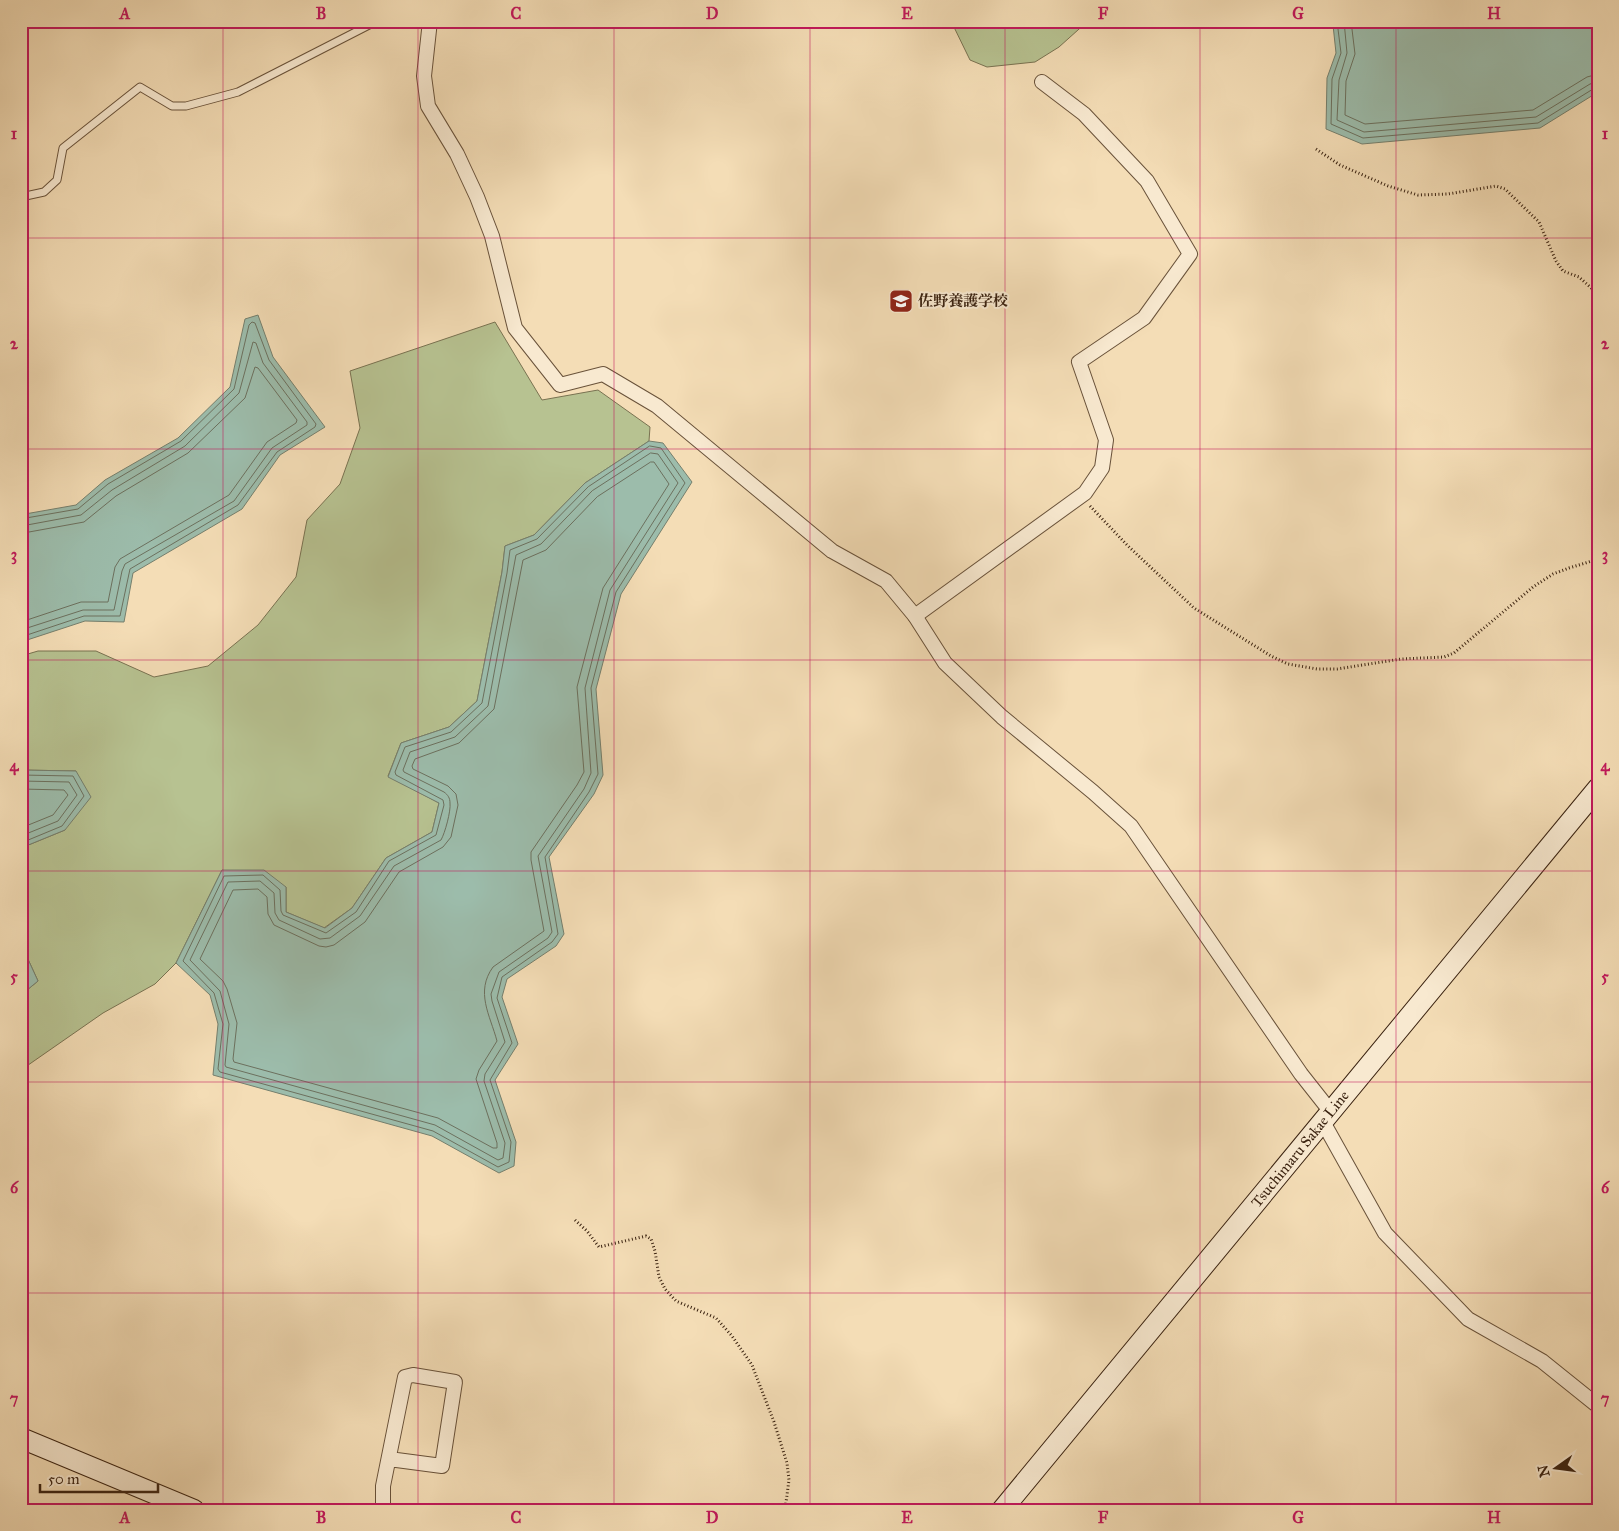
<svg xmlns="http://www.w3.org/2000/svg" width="1619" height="1531" viewBox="0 0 1619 1531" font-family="'IM FELL Great Primer','Noto Serif JP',serif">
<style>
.green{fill:#b7c291;stroke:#797251}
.water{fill:#9cbcab;stroke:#757f6d}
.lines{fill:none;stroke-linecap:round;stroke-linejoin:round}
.shore{stroke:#6c705e;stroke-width:1}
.lane-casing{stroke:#69523a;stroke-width:9}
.street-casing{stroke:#69523a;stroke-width:16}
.secondary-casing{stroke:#3b2311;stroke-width:22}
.path{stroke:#3b2311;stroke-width:3;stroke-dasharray:1 2.5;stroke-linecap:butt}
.lane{stroke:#f8e9d0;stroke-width:7}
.street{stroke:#f8e9d0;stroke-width:14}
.secondary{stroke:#f8e9d0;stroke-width:20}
.grid{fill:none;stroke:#c2185b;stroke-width:1;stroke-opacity:0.55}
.labels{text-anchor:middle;stroke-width:4;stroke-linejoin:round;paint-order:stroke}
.poi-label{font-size:15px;font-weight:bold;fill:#3b2311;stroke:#f8e9d0;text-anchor:start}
.street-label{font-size:15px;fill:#3b2311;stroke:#f8e9d0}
.neatline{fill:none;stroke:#c2185b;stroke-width:2}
.grid-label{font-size:16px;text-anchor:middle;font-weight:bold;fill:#c2185b}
</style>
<rect width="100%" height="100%" fill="#f4ddb6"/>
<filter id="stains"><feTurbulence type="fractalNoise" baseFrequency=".004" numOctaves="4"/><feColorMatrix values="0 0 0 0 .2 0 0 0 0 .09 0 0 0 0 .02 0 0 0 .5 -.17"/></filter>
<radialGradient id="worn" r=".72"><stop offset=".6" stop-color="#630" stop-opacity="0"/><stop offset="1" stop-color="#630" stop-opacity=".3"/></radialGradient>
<g class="green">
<path d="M951 21H1088L1059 47 1035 62 987 67 970 60Z"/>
<path d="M495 322 542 400 598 390 650 427 649 441 585 483 534 535 505 546 502 572 477 701 449 727 401 743 388 776 439 803 432 832 386 858 352 908 324 928 286 912V887L222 870 176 963 155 984 103 1013 21 1070V995L38 981 21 944V848L65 830 76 771 21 770V656L38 651H96L154 677 208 666 258 625 296 577 307 520 340 484 360 428 350 371Z"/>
</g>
<g class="water">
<path d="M1331 21H1598V92L1540 128 1362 144 1326 129 1327 78 1336 53 1333 25Z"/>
<path d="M258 315 273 357 325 427 280 455 242 509 133 573 124 622 85 621 21 642V512L25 514 76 505 105 480 178 438 230 387 245 319Z"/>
<path d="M649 441 663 443 692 482 621 594 596 689 603 775 594 794 549 857 564 934 556 946 507 979 502 997 518 1044 495 1080 516 1142 514 1166 499 1173 432 1136 213 1075 218 1024 210 995 176 963 222 870H264L286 887V912L325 928 352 908 386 858 432 832 439 803 388 777 401 743 449 727 477 701 502 572 505 546 534 535 585 483Z"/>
<path d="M21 770 76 771 91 797 65 830 21 848Z"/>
<path d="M21 944 38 981 21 995Z"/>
</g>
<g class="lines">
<g class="shore">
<path d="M1337 21 1341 53 1332 79 1331 124 1363 138 1538 123 1593 89 1598 88"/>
<path d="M1344 21 1347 53 1339 80 1337 120 1364 132 1536 117 1590 84 1598 82"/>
<path d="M1351 21 1355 54 1346 81 1345 115 1365 124 1533 110 1587 77 1598 74"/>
<path d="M650 446 661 448 685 483 616 592 591 688 598 774 589 792 545 857 558 934 552 942 502 977 497 998 512 1043 490 1080 511 1142 509 1162 498 1167 433 1131 220 1072 218 1069 223 1024 214 993 183 961 224 876 263 875 280 890 281 911 283 915 326 933 356 912 389 861 436 835 444 805 443 800 396 775 395 772 405 747 451 732 482 703 507 573 510 550 537 539 588 487Z"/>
<path d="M651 453 658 454 678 483 610 590 585 688 591 773 584 789 538 856 552 932 548 938 499 972 491 994 492 1001 505 1042 485 1074 484 1081 505 1143 503 1158 498 1160 435 1125 226 1067 225 1065 229 1024 220 991 190 960 228 882 260 881 274 893 275 913 279 920 320 939 330 938 360 916 394 866 441 840C445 833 451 811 450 803 450 798 448 795 444 792L404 772 403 770 410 752 455 737 488 706 516 555 541 544 592 491Z"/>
<path d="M651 462H654L669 484 603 588 577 687 584 772 577 785 531 852V860L544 931 493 967C475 992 490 1015 497 1041L479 1070 476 1079 497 1143V1148H493L438 1118 234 1062 233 1059 237 1023 227 989 223 981 200 959 233 890 258 889 267 897 268 914 274 925 319 946 326 947 334 945 365 922 399 872 443 847 451 837 458 805 456 794 448 786 413 769 412 766 415 759 459 743 494 709 523 560 546 550 597 497Z"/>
<path d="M21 518H26L78 509 108 484 181 441 234 389 249 325 252 322 255 323 269 360 316 424 315 427 277 452 238 505 130 569 120 616H84L21 637"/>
<path d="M21 524 27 525 81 515 112 490 185 446 239 393 253 342 256 343 263 363 307 422V425L272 448 234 501 125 564 122 571 114 610H83L21 630"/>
<path d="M21 532H29L84 522 116 496 188 453 245 398 255 367 258 368 297 420 296 423 267 442 229 495 120 559 115 567 108 602H81L21 622"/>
<path d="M21 775 73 776 84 796 62 826 21 843"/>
<path d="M21 781 69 782 77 795 58 821 21 836"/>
<path d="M21 789 64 790 68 795 53 815 21 828"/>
</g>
<g class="lane-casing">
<path id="lane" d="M21 197 44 192 57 180 63 148 140 87 172 106H186L238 92 377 21"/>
</g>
<g class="street-casing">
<g id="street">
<path d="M430 21 424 76 428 106 457 154 477 197 492 236 515 328 560 385 603 374 657 406 832 551 886 581 915 616 945 663 1002 717 1093 792 1131 826 1301 1074 1331 1112"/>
<path d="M915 616 1085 493 1102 468 1106 440 1079 362 1144 318 1190 254 1147 181 1084 114 1042 82"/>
<path d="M1323 1122 1385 1233 1468 1319 1542 1361 1598 1406"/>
<path d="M383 1510V1486L405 1377 413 1375 455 1382 442 1466 389 1459"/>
</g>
</g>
<g class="secondary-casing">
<g id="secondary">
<path d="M21 1438 194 1510"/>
<path d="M1002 1510 1598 788"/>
</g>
</g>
<g class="path">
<path d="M1316 149 1340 165 1388 186 1418 195 1448 194 1496 186 1505 189 1539 222 1556 261 1563 271 1579 277 1598 294"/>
<path d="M1090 506 1127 545 1194 608 1271 656 1288 664 1317 669H1337L1401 659 1444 657 1454 653 1533 587 1553 574 1569 568 1592 561H1598"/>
<path d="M575 1220 587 1231 599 1247 646 1236 651 1239 655 1251 659 1277 665 1289 676 1301 716 1318 732 1336 752 1365 774 1422 787 1463 789 1480 785 1510"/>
</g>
<use href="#lane" class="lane"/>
<use href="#street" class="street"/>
<use href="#secondary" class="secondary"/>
</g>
<path class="grid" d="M223 21V1510M418 21V1510M614 21V1510M810 21V1510M1005 21V1510M1200 21V1510M1396 21V1510M21 238H1598M21 449H1598M21 660H1598M21 871H1598M21 1082H1598M21 1293H1598"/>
<defs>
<g id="school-square" transform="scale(1.25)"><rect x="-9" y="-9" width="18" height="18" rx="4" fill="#8f2418" stroke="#f8e9d0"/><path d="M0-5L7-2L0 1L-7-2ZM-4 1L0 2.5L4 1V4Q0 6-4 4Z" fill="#fff"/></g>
</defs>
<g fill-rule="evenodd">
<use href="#school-square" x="901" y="301"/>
</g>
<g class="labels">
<g class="poi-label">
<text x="918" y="306">佐野養護学校</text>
</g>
<g class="street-label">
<text transform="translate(1300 1149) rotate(-51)" y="5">Tsuchimaru Sakae Line</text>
</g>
</g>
<rect width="1619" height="1531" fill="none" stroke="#f4ddb6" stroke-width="55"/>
<g transform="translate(1556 1468) rotate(256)" stroke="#f8e9d0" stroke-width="4" paint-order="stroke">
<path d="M0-4L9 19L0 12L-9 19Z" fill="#3b2311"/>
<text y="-8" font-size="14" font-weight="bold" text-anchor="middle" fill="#3b2311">N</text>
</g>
<path d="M40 1484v8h118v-8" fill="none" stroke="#3b2311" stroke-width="2.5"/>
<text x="48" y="1484" font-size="15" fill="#3b2311" stroke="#f8e9d0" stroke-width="4" paint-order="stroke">50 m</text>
<rect x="28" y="28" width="1564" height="1476" class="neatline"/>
<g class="grid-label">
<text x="125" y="19">A</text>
<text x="321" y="19">B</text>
<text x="516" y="19">C</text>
<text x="712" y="19">D</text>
<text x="907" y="19">E</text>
<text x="1103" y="19">F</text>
<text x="1298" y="19">G</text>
<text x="1494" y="19">H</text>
<text x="14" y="139">1</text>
<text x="1605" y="139">1</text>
<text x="14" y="349">2</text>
<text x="1605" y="349">2</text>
<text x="14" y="560">3</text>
<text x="1605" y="560">3</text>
<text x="14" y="771">4</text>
<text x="1605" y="771">4</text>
<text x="14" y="982">5</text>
<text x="1605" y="982">5</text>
<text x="14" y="1193">6</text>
<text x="1605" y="1193">6</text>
<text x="14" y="1404">7</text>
<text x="1605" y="1404">7</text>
<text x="125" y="1523">A</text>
<text x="321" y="1523">B</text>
<text x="516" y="1523">C</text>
<text x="712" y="1523">D</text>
<text x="907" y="1523">E</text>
<text x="1103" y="1523">F</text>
<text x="1298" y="1523">G</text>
<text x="1494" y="1523">H</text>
</g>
<rect width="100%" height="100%" filter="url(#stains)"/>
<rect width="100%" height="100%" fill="url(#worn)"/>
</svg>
